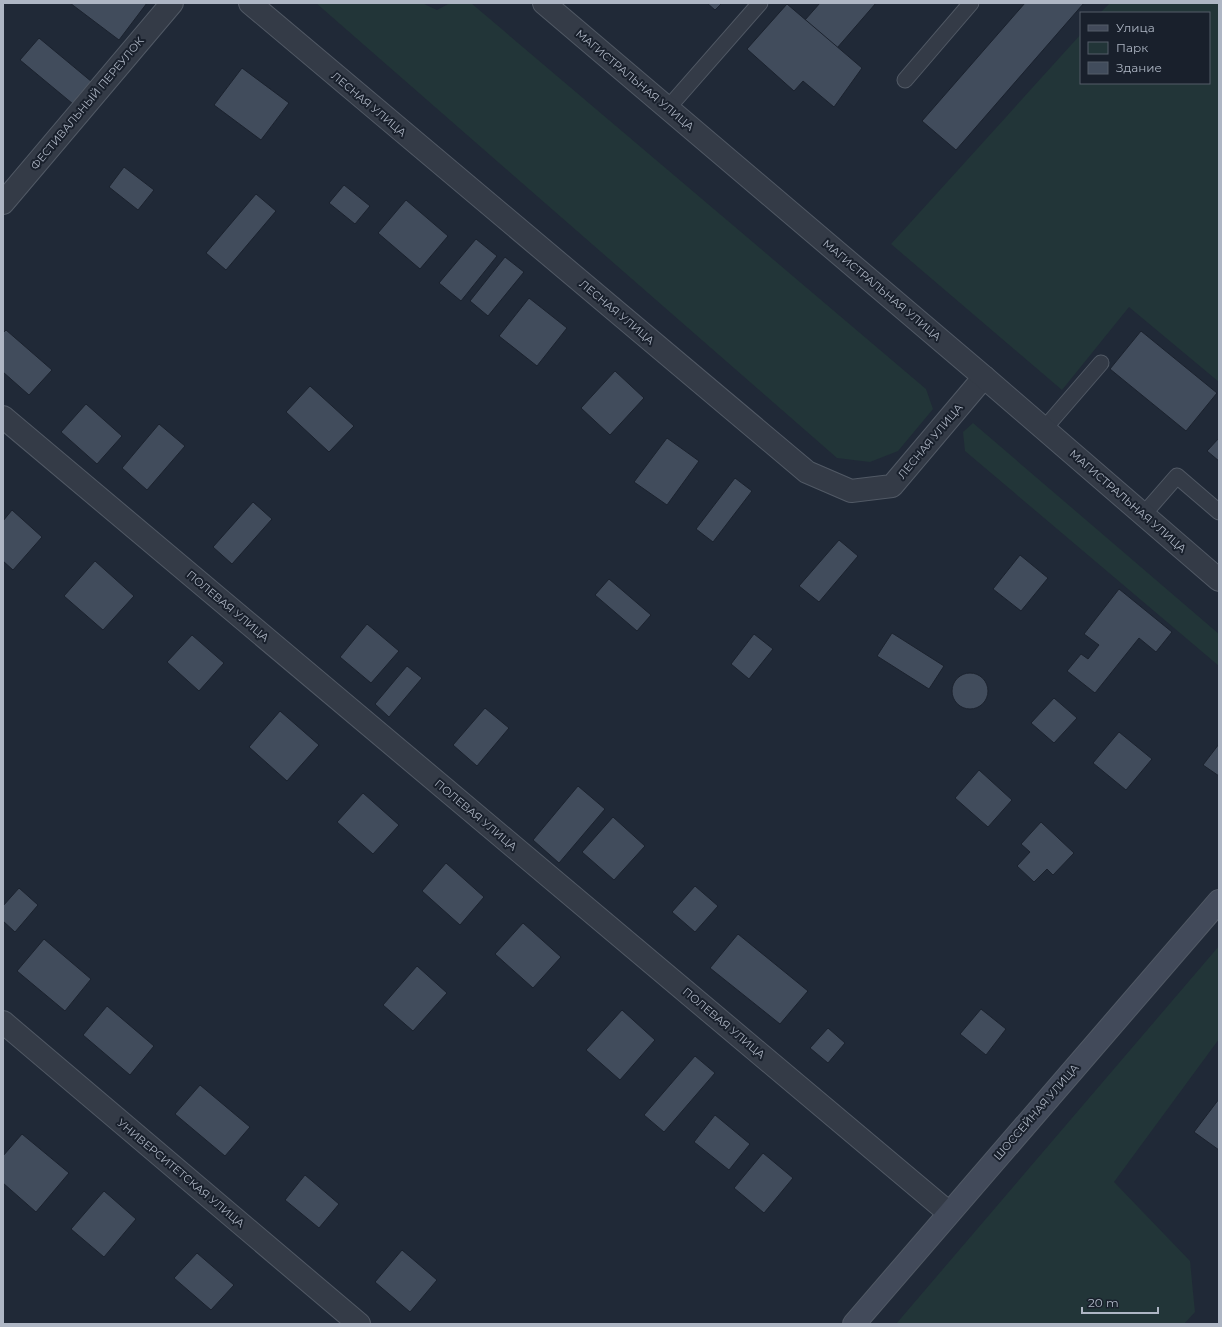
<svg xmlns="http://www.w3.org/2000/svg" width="1222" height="1327" viewBox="0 0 1222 1327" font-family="Montserrat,sans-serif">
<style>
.green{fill:#223538}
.building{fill:#414c5c;stroke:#1b222e}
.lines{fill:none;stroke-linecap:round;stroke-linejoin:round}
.lane-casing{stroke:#515965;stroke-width:17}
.street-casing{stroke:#515965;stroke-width:24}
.secondary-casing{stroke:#515965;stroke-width:24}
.lane{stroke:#343b47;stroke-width:15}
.street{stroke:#343b47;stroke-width:22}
.secondary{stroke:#424a5a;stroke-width:22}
.labels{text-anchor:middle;stroke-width:4;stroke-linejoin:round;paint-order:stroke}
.street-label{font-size:11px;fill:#aeb6c4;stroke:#19202c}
</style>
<rect width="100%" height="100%" fill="#202937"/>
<g class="green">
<path d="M316 3H422L437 10 450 3H471L926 389 933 409 898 451 870 462 837 458Z"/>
<path d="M1110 3H1219V382L1129 307 1062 390 891 244 1081 34V83H1209V13H1100Z"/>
<path d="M973 423 1219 634V666L965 451 963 432Z"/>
<path d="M1219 946V1039L1114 1182 1190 1261 1195 1312 1184 1324H896Z"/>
</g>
<g class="building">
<path d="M70 3H147L119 40Z"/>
<path d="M707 3H722L715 10Z"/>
<path d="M820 3H876L837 48 805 20Z"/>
<path d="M1025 3H1084L956 150 922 121Z"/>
<path d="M787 4 862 68 834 107 803 81 794 91 747 49Z"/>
<path d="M39 38 92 82 73 104 20 60Z"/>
<path d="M242 68 289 103 261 140 214 105Z"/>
<path d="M124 167 154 190 138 210 109 187Z"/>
<path d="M344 185 370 206 355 224 329 203Z"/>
<path d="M256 194 276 211 226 270 206 253Z"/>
<path d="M406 200 448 236 420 269 378 233Z"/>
<path d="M476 239 497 256 461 301 439 283Z"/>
<path d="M505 257 524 272 488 316 470 301Z"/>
<path d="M529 298 567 328 537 366 499 336Z"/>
<path d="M6 330 52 370 29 395 3 372V333Z"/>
<path d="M1141 331 1217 393 1186 431 1110 369Z"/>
<path d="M615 371 644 398 610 435 581 408Z"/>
<path d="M310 386 354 426 329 452 286 412Z"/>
<path d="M86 404 122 436 97 464 61 432Z"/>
<path d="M159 424 185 446 147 490 122 468Z"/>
<path d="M667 438 699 461 667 505 634 482Z"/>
<path d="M1219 438V461L1207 451Z"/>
<path d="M735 478 752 491 713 542 696 529Z"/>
<path d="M253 502 272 519 232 564 213 547Z"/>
<path d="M12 510 42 537 13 570 3 561V521Z"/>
<path d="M839 540 858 556 819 602 799 586Z"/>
<path d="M1020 555 1048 578 1021 611 993 589Z"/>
<path d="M95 561 134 596 103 630 64 596Z"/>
<path d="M609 579 651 615 637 631 595 595Z"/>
<path d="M1119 589 1172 632 1156 652 1139 638 1095 693 1067 671 1081 654 1088 659 1099 645 1084 634Z"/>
<path d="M367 624 399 651 371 683 340 657Z"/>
<path d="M892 633 944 666 929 689 877 656Z"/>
<path d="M754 634 773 649 749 679 731 664Z"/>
<path d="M192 635 224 663 199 691 167 662Z"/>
<path d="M407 666 422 678 389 717 375 704Z"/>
<circle cx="970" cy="691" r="18"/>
<path d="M1054 698 1077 718 1054 743 1031 723Z"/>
<path d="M485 708 509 728 477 766 453 745Z"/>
<path d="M280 711 319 745 287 781 249 747Z"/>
<path d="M1119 732 1152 759 1126 790 1093 763Z"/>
<path d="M1219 744V776L1203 765Z"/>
<path d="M979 770 1012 800 988 827 955 798Z"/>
<path d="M578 786 605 809 559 863 533 840Z"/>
<path d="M363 793 399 825 373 854 337 822Z"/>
<path d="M613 817 645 846 614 880 582 852Z"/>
<path d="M1041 822 1074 853 1053 875 1047 869 1034 882 1017 866 1030 852 1021 844Z"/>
<path d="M446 863 484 897 460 925 422 891Z"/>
<path d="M695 886 718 906 695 932 672 912Z"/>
<path d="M19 888 38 905 15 932 3 921V906Z"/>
<path d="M523 923 561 957 533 988 495 954Z"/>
<path d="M738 934 808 991 780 1024 710 968Z"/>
<path d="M44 939 91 979 65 1011 17 971Z"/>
<path d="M417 966 447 993 413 1031 383 1005Z"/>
<path d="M107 1006 154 1046 130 1075 83 1035Z"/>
<path d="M981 1009 1006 1029 986 1055 960 1034Z"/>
<path d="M622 1010 655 1040 620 1080 586 1050Z"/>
<path d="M828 1028 845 1043 828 1063 810 1048Z"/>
<path d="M695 1056 715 1073 664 1132 644 1115Z"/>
<path d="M200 1085 250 1127 225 1156 175 1114Z"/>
<path d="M1219 1099V1150L1194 1132Z"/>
<path d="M715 1115 750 1144 729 1170 694 1142Z"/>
<path d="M22 1134 69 1173 36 1212 3 1183V1156Z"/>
<path d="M763 1153 793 1178 764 1213 734 1188Z"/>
<path d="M305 1175 339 1204 319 1228 285 1200Z"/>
<path d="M104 1191 136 1219 104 1257 71 1229Z"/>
<path d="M402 1250 437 1280 410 1312 375 1282Z"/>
<path d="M197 1253 234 1285 211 1310 174 1278Z"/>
</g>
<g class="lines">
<g class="lane-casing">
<g id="lane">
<path d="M905 80 971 3"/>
<path d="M668 108 760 3"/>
<path d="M1044 429 1101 363"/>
<path d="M1143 515 1177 476 1219 512"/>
</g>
</g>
<g class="street-casing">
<g id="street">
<path d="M250 3 807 472 851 491 892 486 984 377"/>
<path d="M544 3 984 377 1219 580"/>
<path d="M3 203 172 3"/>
<path d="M3 417 949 1213"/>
<path d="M3 1022 359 1324"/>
</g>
</g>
<g class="secondary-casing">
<path id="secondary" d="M854 1324 1219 901"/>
</g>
<use href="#lane" class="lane"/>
<use href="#street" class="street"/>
<use href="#secondary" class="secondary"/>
</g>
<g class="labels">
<g class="street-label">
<text transform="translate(635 80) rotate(40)" y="4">МАГИСТРАЛЬНАЯ УЛИЦА</text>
<text transform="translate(87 103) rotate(-50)" y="4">ФЕСТИВАЛЬНЫЙ ПЕРЕУЛОК</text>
<text transform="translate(369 104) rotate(40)" y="4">ЛЕСНАЯ УЛИЦА</text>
<text transform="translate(882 290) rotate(40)" y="4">МАГИСТРАЛЬНАЯ УЛИЦА</text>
<text transform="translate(617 312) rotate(40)" y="4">ЛЕСНАЯ УЛИЦА</text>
<text transform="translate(930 441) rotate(-50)" y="4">ЛЕСНАЯ УЛИЦА</text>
<text transform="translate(1128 501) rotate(41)" y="4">МАГИСТРАЛЬНАЯ УЛИЦА</text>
<text transform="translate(228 606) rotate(40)" y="4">ПОЛЕВАЯ УЛИЦА</text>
<text transform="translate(476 815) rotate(40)" y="4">ПОЛЕВАЯ УЛИЦА</text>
<text transform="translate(724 1023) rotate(40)" y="4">ПОЛЕВАЯ УЛИЦА</text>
<text transform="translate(1036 1112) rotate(-49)" y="4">ШОССЕЙНАЯ УЛИЦА</text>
<text transform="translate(181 1173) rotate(40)" y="4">УНИВЕРСИТЕТСКАЯ УЛИЦА</text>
</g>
</g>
<rect width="1222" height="1327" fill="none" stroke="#aeb6c4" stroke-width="8"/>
<rect x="1080" y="12" width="130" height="72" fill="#19202c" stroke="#555c69"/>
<rect x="1088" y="25" width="20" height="6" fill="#424a5a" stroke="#555c69"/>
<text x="1116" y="32" font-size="12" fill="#aeb6c4">Улица</text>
<rect x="1088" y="42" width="20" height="12" fill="#223538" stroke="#555c69"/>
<text x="1116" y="52" font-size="12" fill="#aeb6c4">Парк</text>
<rect x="1088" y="62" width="20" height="12" fill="#414c5c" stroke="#555c69"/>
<text x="1116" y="72" font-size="12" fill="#aeb6c4">Здание</text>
<path d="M1082 1307v6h76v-6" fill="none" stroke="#aeb6c4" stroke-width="2"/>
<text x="1088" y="1307" font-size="12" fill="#aeb6c4" stroke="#19202c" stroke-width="3" paint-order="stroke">20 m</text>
</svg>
